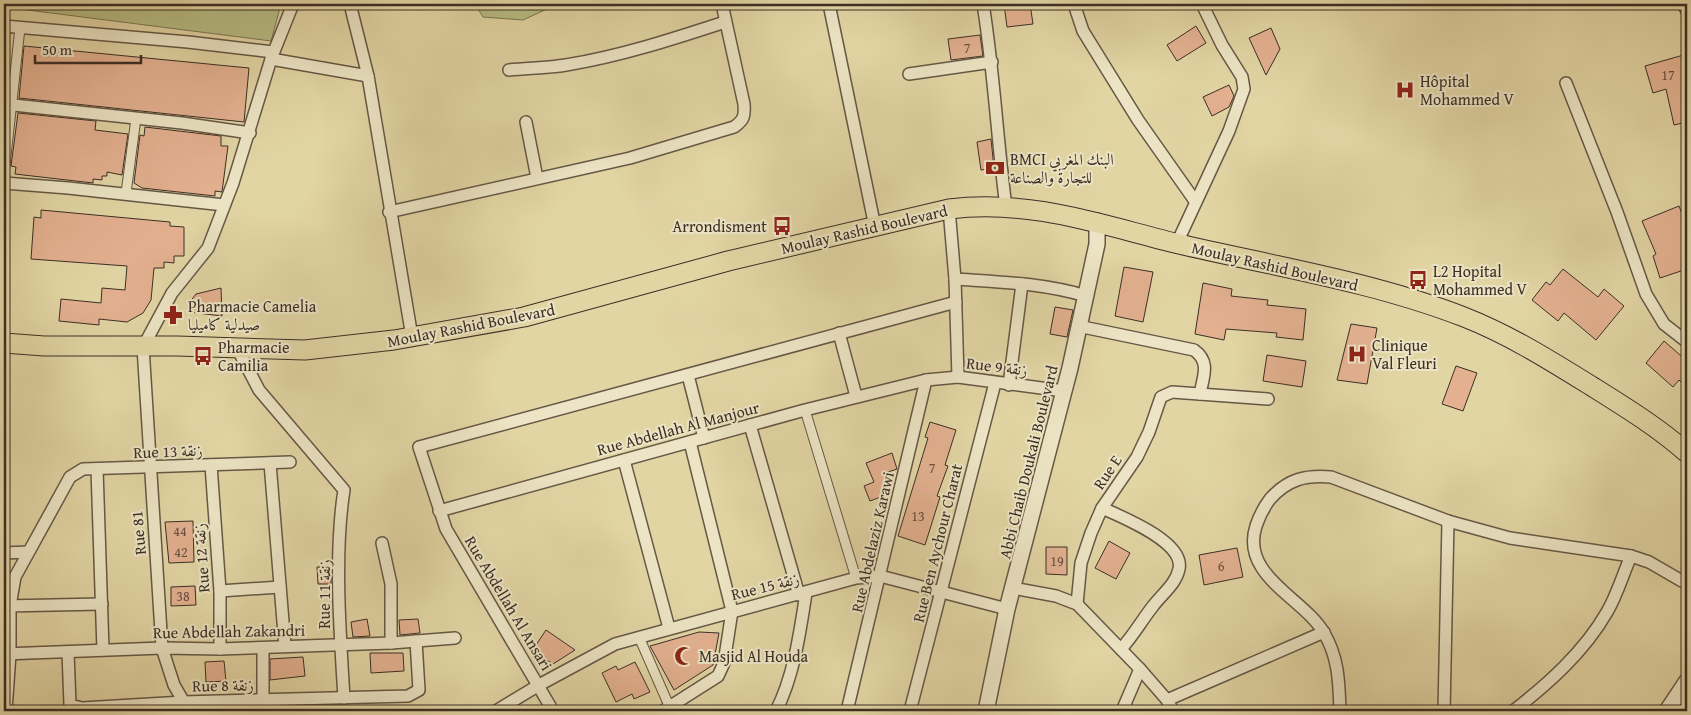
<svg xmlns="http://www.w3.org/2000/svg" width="1691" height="715" viewBox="0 0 1691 715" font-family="'Gentium Book Plus',Amiri,serif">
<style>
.green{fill:#b7bc83;stroke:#7a7654}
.building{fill:#e3b190;stroke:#3c2f26}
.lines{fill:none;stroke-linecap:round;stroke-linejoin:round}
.pedestrian-casing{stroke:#665846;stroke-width:11}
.minor-casing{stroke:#665846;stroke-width:14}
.tertiary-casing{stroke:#665846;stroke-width:18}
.primary-casing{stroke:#3c2f26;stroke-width:21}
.pedestrian{stroke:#ece4c4;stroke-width:9}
.minor{stroke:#ece4c4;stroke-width:11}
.tertiary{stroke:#ece4c4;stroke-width:15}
.primary{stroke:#e2d5a4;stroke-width:19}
.labels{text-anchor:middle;stroke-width:4;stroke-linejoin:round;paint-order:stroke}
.number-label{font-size:14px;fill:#665040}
.poi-label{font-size:16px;fill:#3c2f26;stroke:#ece4c4;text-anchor:start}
.street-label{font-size:16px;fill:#3c2f26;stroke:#ece4c4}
</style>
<rect width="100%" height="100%" fill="#e2d5a4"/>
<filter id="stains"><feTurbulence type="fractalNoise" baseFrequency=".004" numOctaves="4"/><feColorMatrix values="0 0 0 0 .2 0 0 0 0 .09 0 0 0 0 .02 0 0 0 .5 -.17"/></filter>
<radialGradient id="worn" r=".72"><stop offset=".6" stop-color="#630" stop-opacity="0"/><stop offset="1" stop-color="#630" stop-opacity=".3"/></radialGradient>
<g class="green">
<path d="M4 4H281L271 41 4 7Z"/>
<path d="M475 4H558L523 20 483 17Z"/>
</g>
<g class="building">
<path d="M1004 4H1030L1033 24 1007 27Z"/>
<path d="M1196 26 1206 43 1177 61 1167 45Z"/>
<path d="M1271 28 1280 49 1266 75 1249 38Z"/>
<path d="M980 35 983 56 951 60 948 39Z"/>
<path d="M24 46 249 68 244 122 19 98Z"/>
<path d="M1687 54V122L1674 125 1666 89 1653 93 1645 66Z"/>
<path d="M4 66H10L6 97H4Z"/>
<path d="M1229 85 1234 96 1229 107 1212 116 1203 97Z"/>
<path d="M18 113 96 121 95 130 128 134 122 175 107 172V176H102V180L93 179V183L15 174 16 167 11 166Z"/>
<path d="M145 127 221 136V146H228L222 192 215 191V196L142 188 134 183 140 135 144 136Z"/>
<path d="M991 139 994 168 981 170 977 142Z"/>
<path d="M1679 206 1687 227V269L1660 278 1653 256 1656 254 1642 221Z"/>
<path d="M41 210 170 222V226L184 227V256H174V263L164 262V268H154L151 300 143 313 127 322 99 319V325L59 321 61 299 101 303 102 288 125 290 127 266 31 259 34 217 41 218Z"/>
<path d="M1124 267 1153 272 1143 322 1115 316Z"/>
<path d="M1563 269 1598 297 1604 289 1624 306 1596 340 1564 313 1558 321 1532 300 1546 282 1550 285Z"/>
<path d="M1203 283 1232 289 1231 296 1268 300 1267 305 1306 309 1303 340 1276 337 1277 333 1226 329 1224 340 1195 334Z"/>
<path d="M221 288 222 316 189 312V303L196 294Z"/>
<path d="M1055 307 1073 310 1067 337 1050 334Z"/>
<path d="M1351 324 1377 328 1367 384 1337 380Z"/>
<path d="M1664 341 1687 361V388L1679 380 1673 387 1646 363Z"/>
<path d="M1267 355 1306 361 1302 387 1263 381Z"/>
<path d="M1456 366 1477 373 1463 411 1442 404Z"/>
<path d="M930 422 956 430 945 465 948 466 937 496 940 497 925 545 898 536 928 438 925 437Z"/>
<path d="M892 453 897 469 885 473 891 493 870 501 864 486 874 482 866 463Z"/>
<path d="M193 521 194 562 169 563 165 522Z"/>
<path d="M1109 541 1130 553 1116 579 1095 568Z"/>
<path d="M1046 547H1067V575L1046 574Z"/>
<path d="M1237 548 1243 577 1204 585 1199 555Z"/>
<path d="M317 567H331V584H318Z"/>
<path d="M195 586 196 605 171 606V587Z"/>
<path d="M367 619 370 636 353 637 351 622Z"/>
<path d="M418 619 420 633 400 635 399 620Z"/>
<path d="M546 630 575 650 553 664 532 651Z"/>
<path d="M699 632 719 633 713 665 674 690 650 646Z"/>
<path d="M370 653H403L404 671 371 673Z"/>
<path d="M303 657 305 676 270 680V659Z"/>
<path d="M224 661 226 681 206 682 205 662Z"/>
<path d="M635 662 650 692 634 699 632 694 616 702 602 673 616 666 618 670Z"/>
</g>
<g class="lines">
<g class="pedestrian-casing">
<g id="pedestrian">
<path d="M4 174 20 28"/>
<path d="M126 193 136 118"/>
<path d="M805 410 856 578"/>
<path d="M639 637 670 708"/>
</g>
</g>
<g class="minor-casing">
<g id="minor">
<path d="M350 4 368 76 412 337"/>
<path d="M829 4 875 227"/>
<path d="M983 4C994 71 997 139 1006 207"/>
<path d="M1074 4 1083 31 1138 120 1195 201"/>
<path d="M1683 4 1687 11"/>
<path d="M4 26 188 42 273 52"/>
<path d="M271 59 368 76"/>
<path d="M509 70C528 68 548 68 566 65 621 56 673 39 725 22"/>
<path d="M909 74 992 62"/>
<path d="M1566 83 1617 212 1646 294 1664 324 1687 342"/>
<path d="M4 104 182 123 250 133"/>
<path d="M526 122 537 178"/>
<path d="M4 183 68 188 224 205"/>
<path d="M949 209 955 279 958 377"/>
<path d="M389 212 630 158 734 127C744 120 745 116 744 104L722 4"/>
<path d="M1177 243 1229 131 1244 89 1242 77 1222 45 1202 4"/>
<path d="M955 279C999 282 1043 283 1086 296"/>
<path d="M1078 326 1194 350C1211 362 1203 377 1200 394"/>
<path d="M839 333 856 396"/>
<path d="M237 348 259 390 344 490C334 553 340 633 344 698"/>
<path d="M688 375 704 438"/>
<path d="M1009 385 1022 284"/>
<path d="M750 425 799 595"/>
<path d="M624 460 669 628"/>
<path d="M270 463 285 646"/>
<path d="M211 465 220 591V649"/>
<path d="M97 469 103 650"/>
<path d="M1102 508C1122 517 1185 542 1179 569 1176 584 1162 594 1153 606 1142 620 1133 636 1121 649"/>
<path d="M439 511 805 410 926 380 958 377 1064 391"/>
<path d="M382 543 391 584V643"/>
<path d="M4 553 28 552"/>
<path d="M1013 588 1056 596 1077 604 1140 669 1167 700 1173 711"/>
<path d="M220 591 280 587"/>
<path d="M1077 604 1081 563 1091 533 1102 508 1137 457 1149 432 1161 397 1172 392 1268 399"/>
<path d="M4 606 102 604"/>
<path d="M263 648V700"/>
<path d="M68 652 70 705 82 708 183 702 408 696 419 690 416 641"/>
<path d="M4 654 162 648 220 649 391 643 455 638"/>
<path d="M1167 700 1324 632"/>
<path d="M6 711 10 654V606L15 577 70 477 83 469 290 462"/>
<path d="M189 711 174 685 162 648 143 347 172 293 208 248 233 183 271 59 293 4"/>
<path d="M496 711 539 685 615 644 856 578 880 576 1007 609"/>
<path d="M553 711 446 529 419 447 956 302"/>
<path d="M663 711 718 676 724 663 732 611 690 442"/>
<path d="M776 711C794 676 800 632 806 593"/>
<path d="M847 711 926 380"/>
<path d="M910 711 995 383"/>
<path d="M1122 711 1140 669"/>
<path d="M1340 711C1339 684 1339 658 1324 633 1304 598 1240 576 1256 526 1259 517 1264 507 1270 499 1288 479 1305 475 1331 477L1448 521 1510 538 1631 556 1649 562 1687 584"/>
<path d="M1444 711 1448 521"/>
<path d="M1513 711C1548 684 1584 652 1607 612 1617 595 1623 574 1631 556"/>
</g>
</g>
<g class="tertiary-casing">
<g id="tertiary">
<path d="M986 711 1007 609 1070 368 1097 244V221"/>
<path d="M1667 711 1687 681"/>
</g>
</g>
<g class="primary-casing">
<path id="primary" d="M4 343 44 346H177L305 350 394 340 524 317 728 261 949 209C1031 199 1101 225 1179 244 1273 266 1374 282 1464 317 1510 335 1551 361 1593 387 1625 407 1659 428 1687 453"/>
</g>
<use href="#pedestrian" class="pedestrian"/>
<use href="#minor" class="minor"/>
<use href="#tertiary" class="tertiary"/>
<use href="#primary" class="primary"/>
</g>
<defs>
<g id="hospital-bare" transform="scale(1.5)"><path d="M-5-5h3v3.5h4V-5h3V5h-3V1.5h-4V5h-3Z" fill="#8f2418" stroke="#ece4c4" stroke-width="2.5" paint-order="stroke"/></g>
<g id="bank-bare" transform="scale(1.5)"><path d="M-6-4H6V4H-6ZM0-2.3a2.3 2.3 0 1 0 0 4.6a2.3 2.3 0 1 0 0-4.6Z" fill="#8f2418" stroke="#ece4c4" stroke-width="2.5" paint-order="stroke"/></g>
<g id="bus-bare" transform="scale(1.5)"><path d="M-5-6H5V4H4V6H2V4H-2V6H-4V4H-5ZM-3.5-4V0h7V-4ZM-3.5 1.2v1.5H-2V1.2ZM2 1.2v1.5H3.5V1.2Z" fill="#8f2418" stroke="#ece4c4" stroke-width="2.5" paint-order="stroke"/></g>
<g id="pharmacy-bare" transform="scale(1.5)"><path d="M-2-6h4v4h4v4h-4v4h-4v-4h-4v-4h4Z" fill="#8f2418" stroke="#ece4c4" stroke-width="2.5" paint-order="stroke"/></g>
<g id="mosque-bare" transform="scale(1.5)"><path d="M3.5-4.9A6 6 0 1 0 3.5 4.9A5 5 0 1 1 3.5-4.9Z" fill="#8f2418" stroke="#ece4c4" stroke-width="2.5" paint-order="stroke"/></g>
</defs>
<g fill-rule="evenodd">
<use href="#hospital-bare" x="1405" y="90"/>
<use href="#bank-bare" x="995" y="168"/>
<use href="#bus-bare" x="782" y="226"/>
<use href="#bus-bare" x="1418" y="280"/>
<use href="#pharmacy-bare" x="173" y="315"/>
<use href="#hospital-bare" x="1357" y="354"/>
<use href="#bus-bare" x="203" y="356"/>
<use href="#mosque-bare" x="684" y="656"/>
</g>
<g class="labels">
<g class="number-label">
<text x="967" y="53">7</text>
<text x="1668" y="80">17</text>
<text x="932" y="473">7</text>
<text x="918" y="521">13</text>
<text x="180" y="536">44</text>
<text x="181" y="557">42</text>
<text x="1057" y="566">19</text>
<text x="1221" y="571">6</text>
<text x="183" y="601">38</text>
</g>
<g class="poi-label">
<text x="1420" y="87">Hôpital<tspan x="1420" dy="18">Mohammed V</tspan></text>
<text x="1010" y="165">BMCI البنك المغربي<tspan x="1010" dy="18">للتجارة والصناعة</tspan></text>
<text x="767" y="232" text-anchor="end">Arrondisment</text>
<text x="1433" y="277">L2 Hopital<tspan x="1433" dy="18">Mohammed V</tspan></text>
<text x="188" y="312">Pharmacie Camelia<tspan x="188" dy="18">صيدلية كاميليا</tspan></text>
<text x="1372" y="351">Clinique<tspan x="1372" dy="18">Val Fleuri</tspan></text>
<text x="218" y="353">Pharmacie<tspan x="218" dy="18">Camilia</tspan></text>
<text x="699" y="662">Masjid Al Houda</text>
</g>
<g class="street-label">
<text transform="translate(864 229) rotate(-13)" y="6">Moulay Rashid Boulevard</text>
<text transform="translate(1275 266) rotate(13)" y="6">Moulay Rashid Boulevard</text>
<text transform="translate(471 325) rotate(-11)" y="6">Moulay Rashid Boulevard</text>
<text transform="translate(997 366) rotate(7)" y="6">Rue 9 زنقة</text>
<text transform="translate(678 428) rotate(-15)" y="6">Rue Abdellah Al Manjour</text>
<text transform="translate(168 451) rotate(-2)" y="6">Rue 13 زنقة</text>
<text transform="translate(1028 462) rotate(-76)" y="6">Abbi Chaib Doukali Boulevard</text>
<text transform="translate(1107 472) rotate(-56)" y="6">Rue E</text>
<text transform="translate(138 533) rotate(-95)" y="6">Rue 81</text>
<text transform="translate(872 542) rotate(-77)" y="6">Rue Abdelaziz Karawi</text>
<text transform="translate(937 543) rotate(-76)" y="6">Rue Ben Aychour Charat</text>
<text transform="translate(201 558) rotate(-94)" y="6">Rue 12 زنقة</text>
<text transform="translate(765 586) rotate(-14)" y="6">Rue 15 زنقة</text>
<text transform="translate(324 594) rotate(-90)" y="6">Rue 11 زنقة</text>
<text transform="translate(509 603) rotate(59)" y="6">Rue Abdellah Al Ansari</text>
<text transform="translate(229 631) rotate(-1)" y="6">Rue Abdellah Zakandri</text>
<text transform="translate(223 685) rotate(-1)" y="6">Rue 8 زنقة</text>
</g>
</g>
<rect width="1691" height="715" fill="none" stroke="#e2d5a4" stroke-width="20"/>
<rect x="5" y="5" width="1681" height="705" fill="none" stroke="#3c2f26" stroke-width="2.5"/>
<rect x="10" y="10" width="1671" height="695" fill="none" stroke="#3c2f26"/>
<path d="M35 55v8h106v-8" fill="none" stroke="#3c2f26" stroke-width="2.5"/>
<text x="42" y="55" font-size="15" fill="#3c2f26" stroke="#ece4c4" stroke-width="4" paint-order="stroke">50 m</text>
<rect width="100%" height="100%" filter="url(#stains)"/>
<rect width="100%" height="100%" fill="url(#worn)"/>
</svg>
